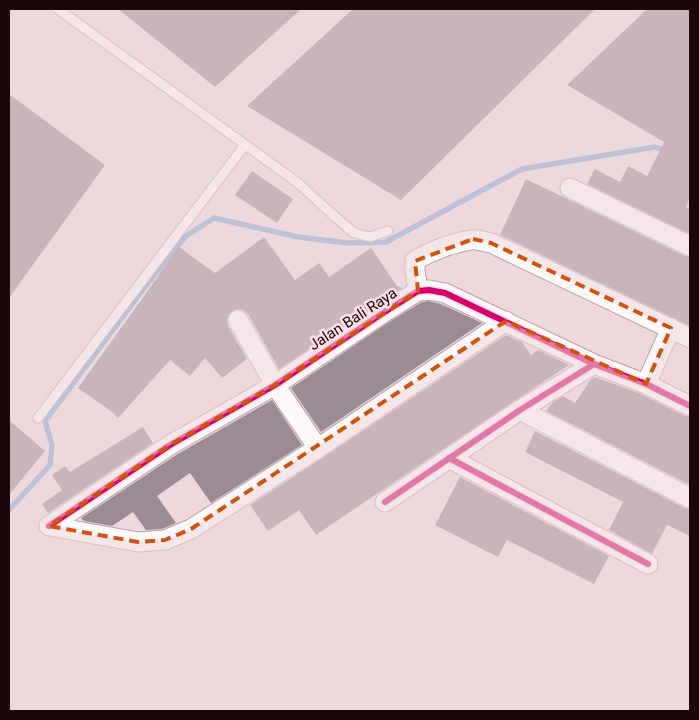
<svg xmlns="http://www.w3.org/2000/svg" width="699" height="720" font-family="Roboto,sans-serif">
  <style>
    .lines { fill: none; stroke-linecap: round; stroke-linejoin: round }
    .stream { stroke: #7fa4d5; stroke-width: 5.5 }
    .building { fill: #9a8b95 }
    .service-casing { stroke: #b9a3a6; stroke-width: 11 }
    .minor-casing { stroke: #b9a3a6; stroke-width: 21 }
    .service { stroke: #fdf9fa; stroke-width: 9 }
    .minor { stroke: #fdf9fa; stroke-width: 19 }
    .cycleway-casing { stroke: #fce0e3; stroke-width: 9 }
    .cycleway { stroke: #d6006c; stroke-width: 6 }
    .marked { fill: none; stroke: #d4510c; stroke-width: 4; stroke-dasharray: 10 6; stroke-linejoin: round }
    .labels { text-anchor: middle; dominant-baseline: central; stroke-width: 5; stroke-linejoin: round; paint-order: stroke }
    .street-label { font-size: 15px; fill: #1b0609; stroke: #fce0e3 }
  </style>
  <rect width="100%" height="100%" fill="#efd8db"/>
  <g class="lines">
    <path class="stream" d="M9,510L50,465L52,445L45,421L144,288L186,236L214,218L298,237L348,243L386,242L522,169L655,147L667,151"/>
  </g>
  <path class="building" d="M118,9H301L215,87Z
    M353,9H595L401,200L247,106Z
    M647,9H690V197L686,208L690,209V234L587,184L595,169L620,182L628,166L647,176L664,142L567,85Z
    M9,94L105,165L9,298Z
    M252,171L293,199L277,223L235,195Z
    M526,179L685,256L690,257V326L500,235Z
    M264,237L295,280L319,263L329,277L371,248L397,286L402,288L279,369L248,314L243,310L238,309L232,311L229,314L227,320L228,326L247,359L222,378L205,358L190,376L170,360L118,418L111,411L78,388L179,247L215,273Z
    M428,301L441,304L482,323L321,432L291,388L389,322L422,302Z
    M506,335L522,342L531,355L538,350L569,365L514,401L316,535L299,510L268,531L250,505L324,457Z
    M595,377L641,394L685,416L690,417V485L546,411L551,404L563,396L575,403L591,379Z
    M272,400L302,445L211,503L190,473L157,496L176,523L162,529L146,530L133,512L112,526L84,521L81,518L176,455Z
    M9,420L45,451L9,495Z
    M143,427L153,443L48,513L42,504L62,490L52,475L65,466L70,472Z
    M535,431L685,508L690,509V536L667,525L652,554L609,530L623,502L525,452Z
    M460,477L609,556L594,584L507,540L498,557L435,525Z"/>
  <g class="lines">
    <g class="service-casing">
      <path id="service" d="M58,9L298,183L332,214L354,233L370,237L388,231
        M38,418L245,145"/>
    </g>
    <g class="minor-casing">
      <path id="minor" d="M570,188L690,246
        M418,291L415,270V261C428,252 455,242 471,240C477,239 485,242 491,243L690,338
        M238,320L275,385L318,448
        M646,384L671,328
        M520,410L690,498
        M449,458L648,564
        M385,502L520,410L594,364
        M49,526L170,445L275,385L383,313L418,291L429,290L445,293L594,364L646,384L690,406
        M49,526L138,542L165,540L191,529L318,448L506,321"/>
    </g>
    <use href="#service" class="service"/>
    <use href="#minor" class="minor"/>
    <g class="cycleway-casing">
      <path id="cycleway" d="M449,458L648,564
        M385,502L520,410L594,364
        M49,526L170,445L275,385L383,313L418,291L429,290L445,293L594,364L646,384L690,406"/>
    </g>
    <use href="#cycleway" class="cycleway"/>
  </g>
  <path d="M0 0H699V720H0ZM473,239L491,243L671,328L646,384L506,321L191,529L165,540L138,542L49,526L170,445L275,385L418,291L415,261Z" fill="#efd8db" fill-opacity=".55" fill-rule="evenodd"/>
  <path class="marked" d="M473,239L491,243L671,328L646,384L506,321L191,529L165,540L138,542L49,526L170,445L275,385L418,291L415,261Z"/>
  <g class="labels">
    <g class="street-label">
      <text transform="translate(353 319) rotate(-33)">Jalan Bali Raya</text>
    </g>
  </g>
  <rect width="699" height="720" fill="none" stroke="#1b0609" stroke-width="20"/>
</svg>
